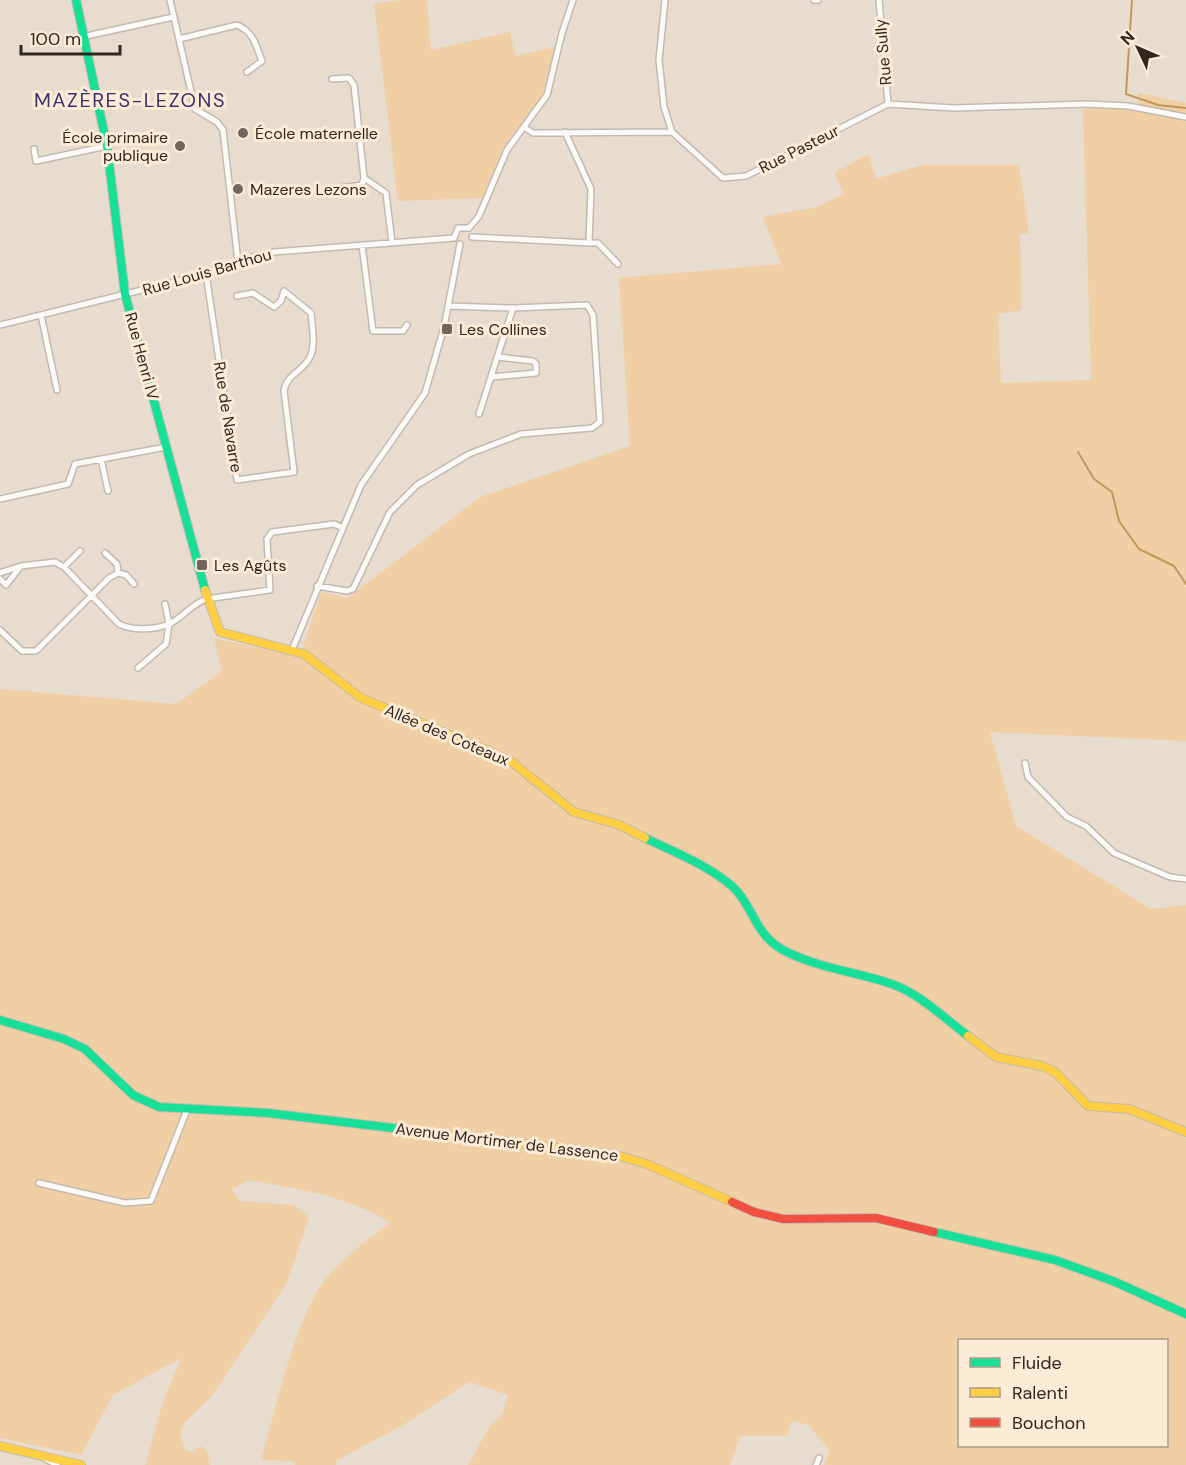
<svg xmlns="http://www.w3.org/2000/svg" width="1186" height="1465" font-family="'DM Sans',sans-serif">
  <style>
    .green { fill: #f0cfa4; fill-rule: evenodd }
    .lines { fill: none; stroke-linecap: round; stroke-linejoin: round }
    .stream { stroke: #c2985a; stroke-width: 2 }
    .street-casing { stroke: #c3baaf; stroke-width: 8 }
    .fast-casing { stroke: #c3baaf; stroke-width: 10 }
    .slow-casing { stroke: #c3baaf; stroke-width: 10 }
    .jam-casing { stroke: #c3baaf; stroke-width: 10 }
    .street { stroke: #fcfaf8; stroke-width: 5 }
    .fast { stroke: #16e098; stroke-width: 8 }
    .slow { stroke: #ffcf43; stroke-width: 8 }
    .jam { stroke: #f24e42; stroke-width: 8 }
    .poi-dot { fill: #70665c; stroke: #fdebd6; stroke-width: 2 }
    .labels { text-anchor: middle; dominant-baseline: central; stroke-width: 6; stroke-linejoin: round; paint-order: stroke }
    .street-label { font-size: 16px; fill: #30271e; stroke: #fdebd6 }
    .poi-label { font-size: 16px; fill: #30271e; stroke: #fdebd6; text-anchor: start }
    .quarter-label { font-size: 20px; letter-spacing: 1.5px; fill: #36336f; stroke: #fdebd6 }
  </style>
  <rect width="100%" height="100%" fill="#e8dcce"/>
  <path class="green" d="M401,0H427L431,50L510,32L515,56L556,47L546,94L509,139L483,198L398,201L374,4Z
    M1138,93L1186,103V741L990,732L1016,826L1151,909L1186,905V1465H824L830,1450L808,1425L792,1421L787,1436H740L730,1465H468L490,1426L503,1413L508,1395L469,1382L403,1425L337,1460L336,1465H295L292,1461L261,1460C277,1408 295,1313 330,1274C348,1254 368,1239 390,1223C347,1195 297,1189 248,1180L232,1189L240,1201L294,1205L309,1217L287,1283L212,1396L184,1423L180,1435L186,1450L193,1452L201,1446L207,1451L210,1465H145L163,1402L181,1358L113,1395L81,1455L0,1438V689L176,704L222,671L214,638L300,657L321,592L348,598L480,497L630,446L619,278L781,264L763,217L817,207L844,194L834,173L868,154L876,179L922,165H1019L1029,233L1020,234L1022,310L998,314L1001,383L1091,380L1083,109L1138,107ZM960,1340H1166V1446H960Z"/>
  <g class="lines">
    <path class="stream" d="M1132,0L1126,94L1158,105L1186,108
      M1078,452L1094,479L1112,492L1119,521L1139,549L1174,566L1186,584"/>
    <g class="street-casing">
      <path id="street" d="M170,0L195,109L217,122L223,130L238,262
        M665,0L659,60L664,107L672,132
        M814,0H818
        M879,0L888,104
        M82,37L173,17
        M179,39L237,25C254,32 256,46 262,61L247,72
        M332,79L349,78L354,85L364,178L386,193L392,243
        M524,127L533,133L672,132L723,178L746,176L888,104L954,108L1087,104L1128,106L1186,117
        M34,149L36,161L107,146
        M340,188L362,185L364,178
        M469,228L479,216L507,150L547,95L562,33L573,0
        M472,237L589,243L591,189L565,132
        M454,238L458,228H469
        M589,243H598L618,264
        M362,245L373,331H403L407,325
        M206,274L237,480L294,472L284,391C287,373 303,372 310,357C316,345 312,326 311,313L284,291L281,301L274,307L253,293L237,296
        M41,315L57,390
        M0,325L194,277L252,257L274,252L454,238
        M492,377L536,373V364L533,361L498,357
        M479,414L513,308
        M101,459L108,491
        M0,499L68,484L75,464L166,447
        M105,553L117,564L118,573
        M64,567L80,551
        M0,573L21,566L55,562L64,567L119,624C133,631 157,630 171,623C184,616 192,604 206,599L270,590L267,539L272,532L334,524L341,527
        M0,579L6,585L21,566
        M317,586L347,591L353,589L390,512L417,485L469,454L521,434L592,428L600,422L593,315L587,305L513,308L448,306
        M0,630L22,651H36L109,578L118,573L126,575L134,584
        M292,650L361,485L425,393L444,327L460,244
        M138,668L166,644L169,624L165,604
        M1025,763L1028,777L1067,817L1086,826L1114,853L1170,877L1186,879
        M39,1183L125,1203L151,1201L187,1110
        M44,1458L57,1465
        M816,1465L819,1458"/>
    </g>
    <g class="fast-casing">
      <path id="fast" d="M76,0L107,146L125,294L205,590
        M645,838C674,852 708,865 733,887C753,905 754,934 783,950C817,968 857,972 892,984C920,994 944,1018 968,1036
        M0,1020L64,1039L85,1049L133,1095L159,1107L268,1113L443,1134
        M934,1232L1055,1260L1113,1281L1186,1314"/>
    </g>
    <g class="slow-casing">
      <path id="slow" d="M205,590L220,632L304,654L361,698L489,751L513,763L574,812L620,825L645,838
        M968,1036L996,1057L1042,1066L1055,1072L1088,1106L1129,1109L1186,1132
        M443,1134L616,1155L647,1164L732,1202
        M0,1446L81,1465"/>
    </g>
    <g class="jam-casing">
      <path id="jam" d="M732,1202L754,1212L783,1219L876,1218L934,1232"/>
    </g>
    <use href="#street" class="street"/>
    <use href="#fast" class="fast"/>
    <use href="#slow" class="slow"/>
    <use href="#jam" class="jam"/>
  </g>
  <g class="poi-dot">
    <circle cx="243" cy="133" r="6"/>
    <circle cx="180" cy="146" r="6"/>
    <circle cx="238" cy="189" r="6"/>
    <rect x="441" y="323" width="12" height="12" rx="3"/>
    <rect x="196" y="559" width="12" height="12" rx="3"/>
  </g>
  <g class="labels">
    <g class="street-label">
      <text transform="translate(883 52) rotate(-95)">Rue Sully</text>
      <text transform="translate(799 149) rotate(-27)">Rue Pasteur</text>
      <text transform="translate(207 272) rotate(-16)">Rue Louis Barthou</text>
      <text transform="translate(142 356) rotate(75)">Rue Henri IV</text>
      <text transform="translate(228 417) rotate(81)">Rue de Navarre</text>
      <text transform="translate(447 735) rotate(23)">Allée des Coteaux</text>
      <text transform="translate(507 1142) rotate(7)">Avenue Mortimer de Lassence</text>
    </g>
    <g class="poi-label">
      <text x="255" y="133">École maternelle</text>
      <text x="168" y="137" text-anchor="end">École primaire<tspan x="168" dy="18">publique</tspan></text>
      <text x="250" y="189">Mazeres Lezons</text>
      <text x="459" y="329">Les Collines</text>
      <text x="214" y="565">Les Agûts</text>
    </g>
    <g class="quarter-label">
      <text x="130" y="100">MAZÈRES-LEZONS</text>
    </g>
  </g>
  <rect x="958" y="1339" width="210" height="108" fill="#fdebd6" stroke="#ab9d8c" stroke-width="1.5"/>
  <rect x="970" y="1358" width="30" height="9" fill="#16e098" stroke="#ab9d8c" stroke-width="1.5"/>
  <text x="1012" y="1369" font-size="18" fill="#30271e">Fluide</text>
  <rect x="970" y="1388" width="30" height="9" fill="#ffcf43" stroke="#ab9d8c" stroke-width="1.5"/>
  <text x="1012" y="1399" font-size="18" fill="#30271e">Ralenti</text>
  <rect x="970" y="1418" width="30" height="9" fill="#f24e42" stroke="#ab9d8c" stroke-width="1.5"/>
  <text x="1012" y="1429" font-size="18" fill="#30271e">Bouchon</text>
  <g transform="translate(1138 48) rotate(314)" stroke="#fdebd6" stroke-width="4.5" paint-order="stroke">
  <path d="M0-4.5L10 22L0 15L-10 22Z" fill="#30271e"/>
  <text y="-9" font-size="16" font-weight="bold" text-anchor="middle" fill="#30271e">N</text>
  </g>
  <path d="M21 45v9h99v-9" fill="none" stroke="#30271e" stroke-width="3"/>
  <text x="30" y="45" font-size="18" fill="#30271e" stroke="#fdebd6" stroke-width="4.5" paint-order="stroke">100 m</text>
</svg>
